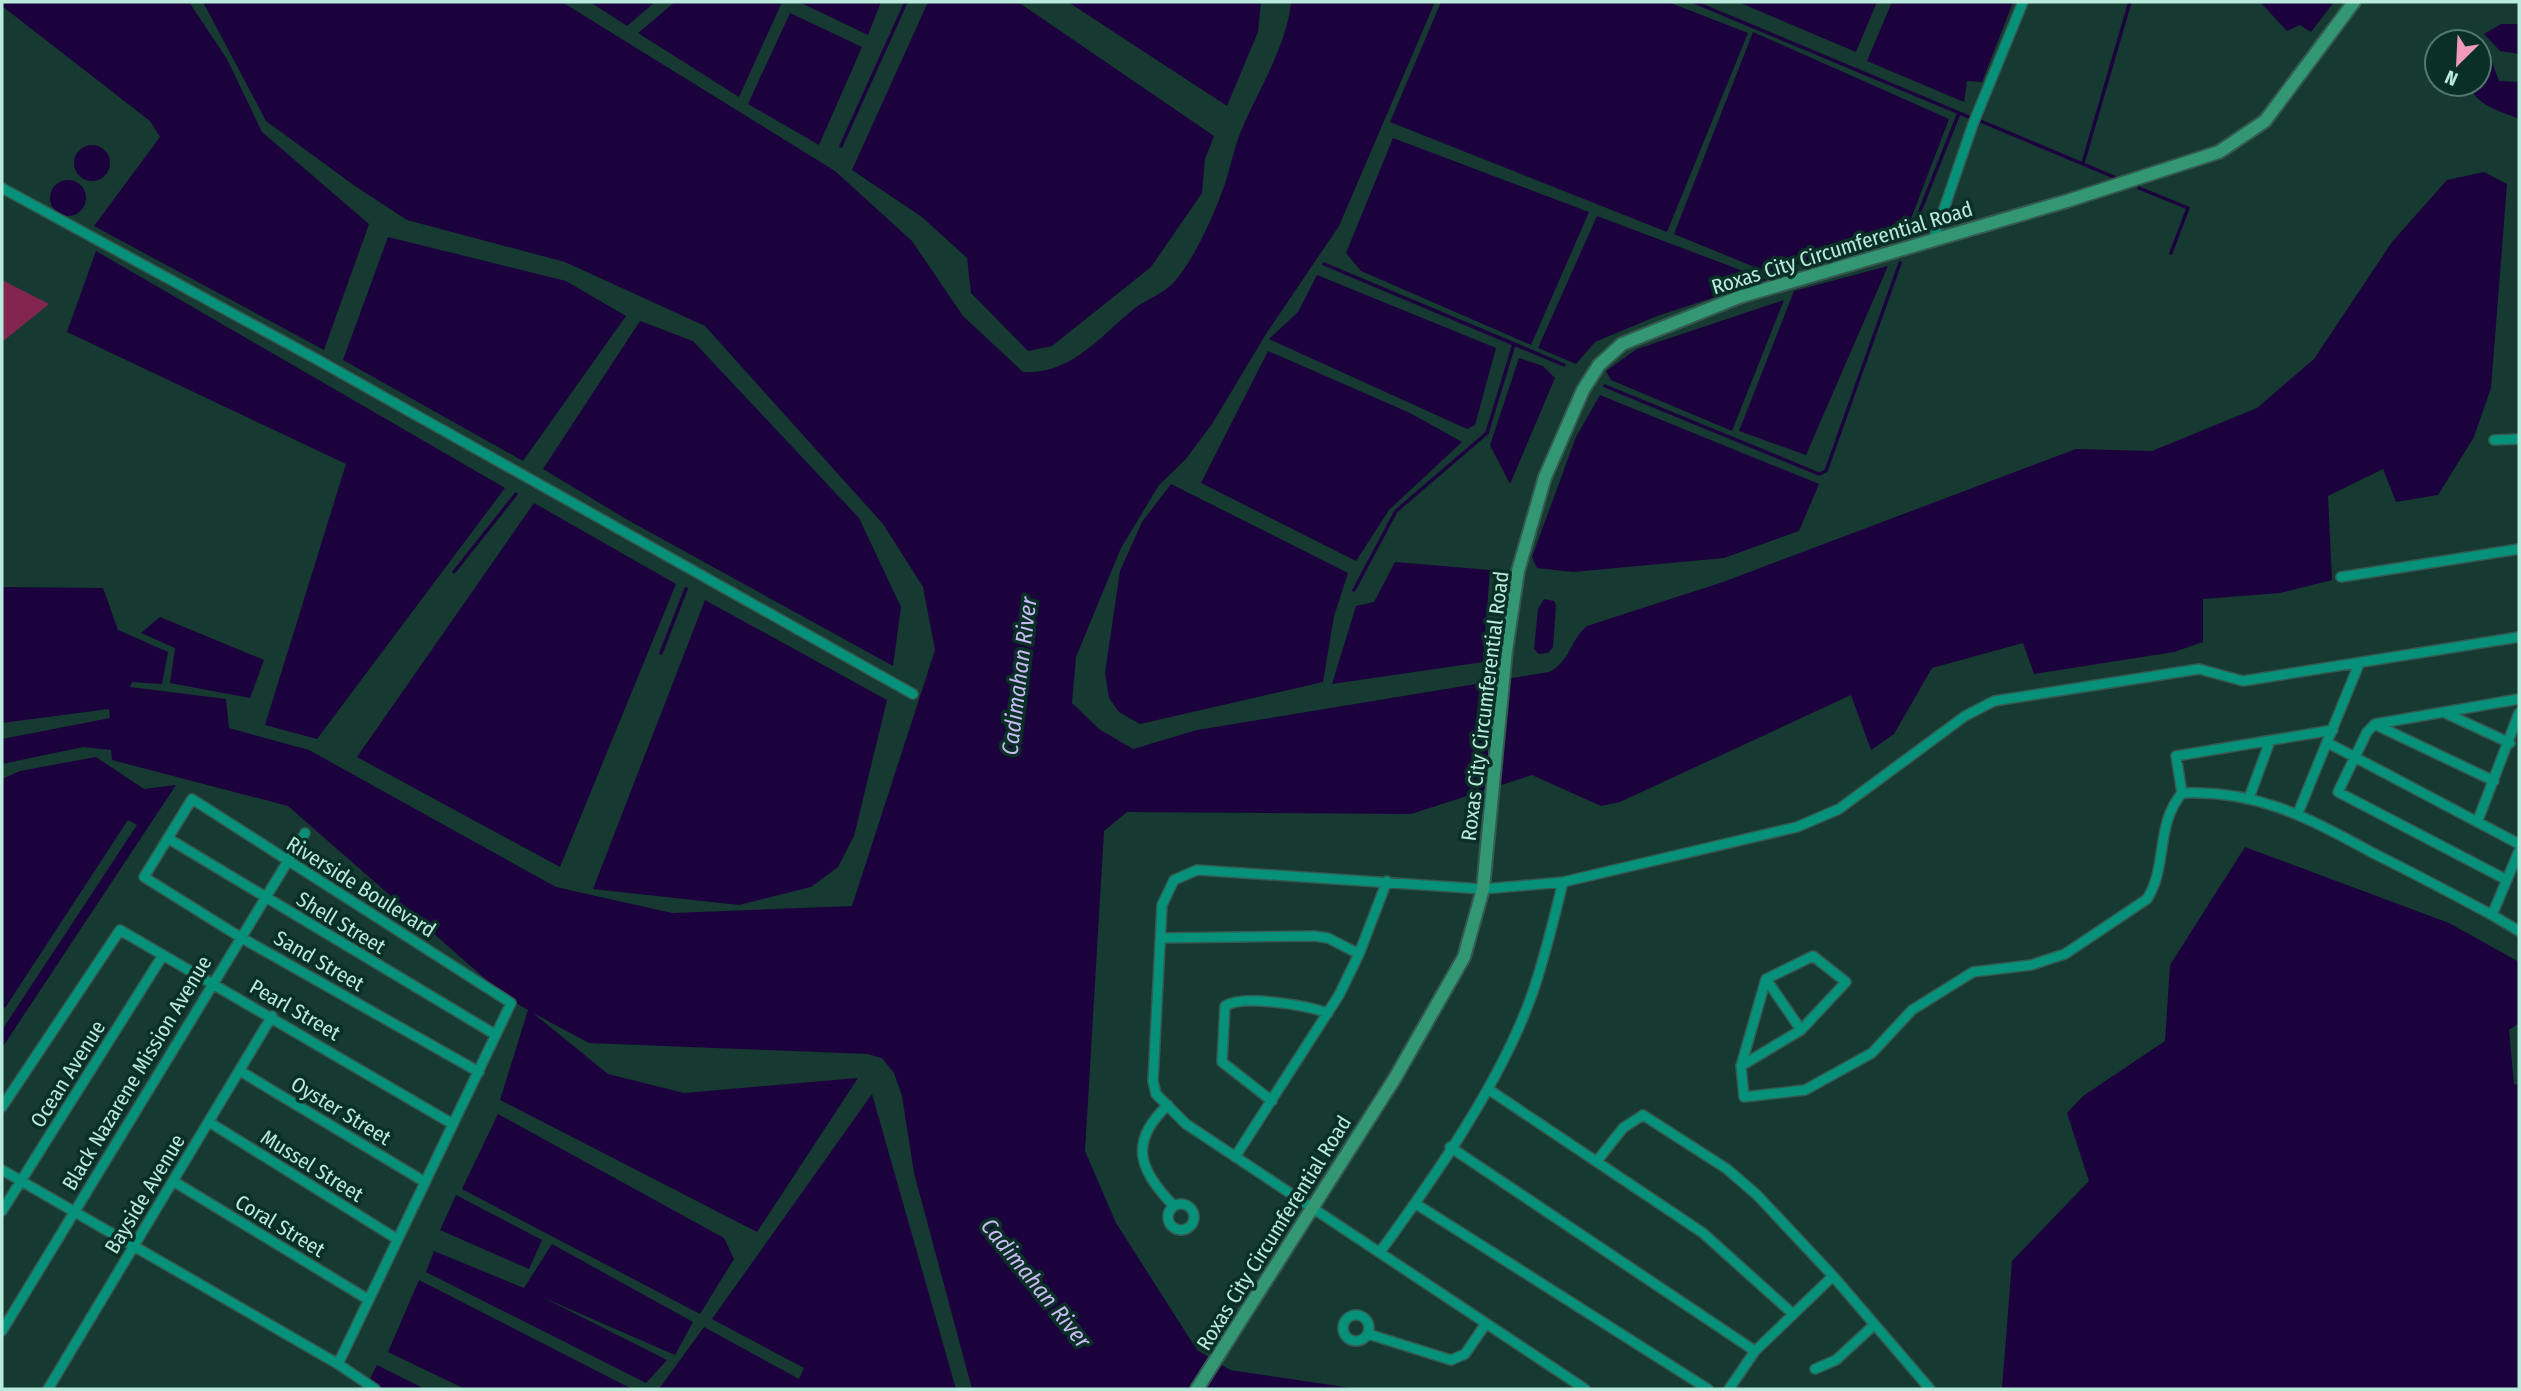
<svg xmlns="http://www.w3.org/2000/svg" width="2521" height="1391" font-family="'Fira Sans Condensed',sans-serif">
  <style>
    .green { fill: #82254f }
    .water { fill: #1c023c }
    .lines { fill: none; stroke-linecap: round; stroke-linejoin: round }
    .stream { stroke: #1c023c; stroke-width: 3.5 }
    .street-casing { stroke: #345950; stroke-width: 12 }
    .secondary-casing { stroke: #345950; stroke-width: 16 }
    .street { stroke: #06917b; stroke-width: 9 }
    .secondary { stroke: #329772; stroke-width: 12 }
    .labels { text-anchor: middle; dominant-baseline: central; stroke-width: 7; stroke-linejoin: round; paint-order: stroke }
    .street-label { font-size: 21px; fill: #b9ebdd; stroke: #0a2f27 }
    .water-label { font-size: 23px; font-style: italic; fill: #c9baf2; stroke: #0a2f27 }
  </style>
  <rect width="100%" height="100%" fill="#163931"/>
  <path class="green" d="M2,280L49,304L2,342Z"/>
  <path class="water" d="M2,2H189L227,59L262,132L369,224L324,350L94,226L160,137L150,121L2,6Z
    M203,2H562L835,171L912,241L963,316L1023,372C1072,375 1101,335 1135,308C1148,298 1164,294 1175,281C1195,257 1211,221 1222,192C1230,172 1233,150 1241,131C1258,90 1287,46 1291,2H1435L1339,226L1266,334L1212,424L1185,460L1159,485L1121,548L1076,657L1072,703L1099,729L1133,749L1197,730L1549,672C1570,662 1570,640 1587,626L1723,582L2076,449L2152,451L2257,408L2314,359L2392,242L2447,180L2484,172L2507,184L2491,388L2474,437L2438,495L2396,502L2383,469L2328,496L2332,580L2280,593L2203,599V642L2174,652L2034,674L2023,643L1932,668L1894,734L1871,750L1851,695L1620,802L1601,806L1532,775L1411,814L1127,812L1104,831L1085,1151L1116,1223L1197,1350L1230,1370L1358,1389H972L914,1173L902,1096L894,1073L882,1058L867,1054L589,1043L533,1013L608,1074L684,1093L858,1078L757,1232L500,1100L528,1010L506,997L288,806L112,760L111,750L83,747L2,764V739L110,718L109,709L2,723V587L103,588L118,630L168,652L162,684L132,682L130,687L226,699L229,728L309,750L556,887L672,913L852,906L935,650L923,587L883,524L705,326L565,262L407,220L355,186L266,121Z
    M590,2H655L627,26Z
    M675,2H782L739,97L638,33Z
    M799,2H881L868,35Z
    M928,2H1018L1214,136L1205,159L1202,193L1151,267L1052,346L1028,351L971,293L967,258L922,217L852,170Z
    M1068,2H1261L1258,32L1227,106Z
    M1441,2H1668L1748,33L1667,232L1390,122Z
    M1738,2H1877L1856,52Z
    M1892,2H2013L1982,82L1967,81L1964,102L1867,61Z
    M2260,2H2334L2311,32L2300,25L2287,31Z
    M790,13L862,47L819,145L748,104Z
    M2501,24H2519V54L2500,51L2484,34Z
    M1753,32L1949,119L1906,232L1769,273L1674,234Z
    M2479,48L2492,62L2499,81L2519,82V119C2499,110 2477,107 2469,84H2479Z
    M1393,138L1589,212L1531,345L1361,271L1346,253Z
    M74 163a18 18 0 1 1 36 0a18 18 0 1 1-36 0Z
    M50 198a18 18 0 1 1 36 0a18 18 0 1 1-36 0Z
    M1597,216L1767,280L1657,316L1595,342L1576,364L1538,348Z
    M388,237L566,281L626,316L523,461L343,360Z
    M96,251L505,488L317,739L265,725L346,464L67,332Z
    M1888,266L1806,455L1739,431L1794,291Z
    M1317,275L1496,348L1475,425L1467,429L1269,339L1298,312Z
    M1784,300L1732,431L1611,380L1606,371L1637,349Z
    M640,321L693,341L859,518L901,607L893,666L626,519L543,469Z
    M1268,351L1410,413L1462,442L1389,510L1356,561L1201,483Z
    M1519,358L1543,366L1555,378L1510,484L1490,445Z
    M1600,395L1819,484L1799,531L1724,558L1573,572L1537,568L1532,557L1576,437Z
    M1171,484L1348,573L1334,616L1323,682L1140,724L1119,712L1109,698L1105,673L1120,571L1142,522Z
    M534,503L676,584L560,867L357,757Z
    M1395,562L1490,570L1483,662L1332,684L1356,606L1374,602Z
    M1544,599L1554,601L1556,605L1553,647L1548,653L1539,654L1534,649L1538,609Z
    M705,600L887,700L854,836L838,867L811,887L739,905L593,889Z
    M160,617L264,660L250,698L170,683L175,648L141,633Z
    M96,757L144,789L176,785L2,1048V1030L137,825L128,820L5,1008L2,1006V779L20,771Z
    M2245,847L2449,923L2519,962V1023L2509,1030L2514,1084L2519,1085V1389H2002L2012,1261L2089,1181L2067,1113L2083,1096L2165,1041L2170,965Z
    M872,1094L956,1389H659L704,1327L799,1379L804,1368L712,1319Z
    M498,1114L724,1238L734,1259L700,1314L462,1189Z
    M456,1195L542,1240L529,1269L440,1230Z
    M552,1244L693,1322L675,1355L542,1297L667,1360L646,1383L426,1272L434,1251L524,1288Z
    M419,1280L632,1389H465L388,1352Z
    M377,1365L425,1389H365Z"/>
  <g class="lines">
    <path class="stream" d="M1694,2L1969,117
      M1978,120L2114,177
      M841,146L906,2
      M2083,163L2130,2
      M2139,188L2188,208L2171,253
      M1912,231L1959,113
      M1324,264L1564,365
      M1605,386L1819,474L1826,471L1900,263
      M454,572L516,494
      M1354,590L1396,511L1487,433L1514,344
      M661,653L686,589"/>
    <g class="street-casing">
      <path id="street" d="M2,188L318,360L913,694
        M1934,238L1973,124L2023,2
        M2494,440L2519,439
        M2341,577L2519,549
        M2445,713L2510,743
        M2376,725L2494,781
        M2328,743L2519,844
        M2182,793L2176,756L2333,730
        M2249,798L2270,741
        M2298,813L2359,664
        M2478,820L2519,713
        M169,839L496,1035
        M2507,880L2338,792L2367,732L2375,724L2519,699
        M2492,915L2519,931
        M1161,938L1314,936L1328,938L1359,954
        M1766,979L1801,1030L1846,982L1813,956L1766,979L1741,1066L1744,1097L1805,1090L1872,1053L1912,1010L1973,972L2031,965L2065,954L2147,899C2168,866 2155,825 2182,793C2257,789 2310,819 2373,853C2413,873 2453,894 2492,915L2519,851
        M1741,1066L1801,1030
        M240,1071L425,1182
        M1488,1089L1703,1233L1793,1314
        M1272,1101L1222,1062L1225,1006C1244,994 1308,1006 1328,1013
        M1168,1105C1128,1142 1139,1170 1173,1205
        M2,1107L120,930L451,1123
        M209,1122L397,1239
        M1450,1147L1755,1351
        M1235,1157L1339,995L1359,954L1387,881
        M1597,1161L1623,1128L1643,1115L1727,1169L1757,1195L1833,1276L1930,1389
        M2,1170L338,1364L375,1389
        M173,1181L369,1300
        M1168 1217a13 13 0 1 1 26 0a13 13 0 1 1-26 0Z
        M1416,1204L1708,1389
        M2,1211L163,955
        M1380,1252C1434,1178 1498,1086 1530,1000C1544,962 1553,922 1563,882
        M1343 1328a13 13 0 1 1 26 0a13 13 0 1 1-26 0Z
        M2,1331L305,833
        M1368,1334L1451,1360L1465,1354L1485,1325
        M338,1364L511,1003L192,799L144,877L240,937L479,1072
        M1815,1369L1836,1360L1874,1325
        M48,1389L272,1016
        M1585,1389L1186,1124L1156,1094L1153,1081L1162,905L1174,880L1197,870L1483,889L1563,882L1797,827L1839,809L1965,716L1994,701L2199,669L2243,681L2519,637
        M1729,1389L1755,1351L1833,1276"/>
    </g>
    <g class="secondary-casing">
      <path id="secondary" d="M1197,1389L1395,1078L1464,957L1483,889L1506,650L1518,571L1545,477L1583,390L1599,365L1622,344L1739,297L2067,201L2219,152L2265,121L2354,2"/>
    </g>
    <use href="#street" class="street"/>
    <use href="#secondary" class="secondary"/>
  </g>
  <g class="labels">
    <g class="street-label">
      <text transform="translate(1842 248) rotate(-17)">Roxas City Circumferential Road</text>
      <text transform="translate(1485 706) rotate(-83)">Roxas City Circumferential Road</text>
      <text transform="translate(361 887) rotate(32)">Riverside Boulevard</text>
      <text transform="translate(341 923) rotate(31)">Shell Street</text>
      <text transform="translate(319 961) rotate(30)">Sand Street</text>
      <text transform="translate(295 1010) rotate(30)">Pearl Street</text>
      <text transform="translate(137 1073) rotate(-59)">Black Nazarene Mission Avenue</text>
      <text transform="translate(68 1074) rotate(-58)">Ocean Avenue</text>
      <text transform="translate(341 1111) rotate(31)">Oyster Street</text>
      <text transform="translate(312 1166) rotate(32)">Mussel Street</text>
      <text transform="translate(145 1194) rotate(-59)">Bayside Avenue</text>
      <text transform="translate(280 1226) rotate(31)">Coral Street</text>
      <text transform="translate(1274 1233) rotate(-58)">Roxas City Circumferential Road</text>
    </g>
    <g class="water-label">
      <text transform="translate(1019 676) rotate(-83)">Cadimahan River</text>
      <text transform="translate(1036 1283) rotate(51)">Cadimahan River</text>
    </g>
  </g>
  <rect width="2521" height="1391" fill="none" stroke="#b9ebdd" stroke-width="7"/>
  <g transform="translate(2458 63) rotate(204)"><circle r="33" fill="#0a2f27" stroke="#507a70" stroke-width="2"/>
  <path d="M0-5L12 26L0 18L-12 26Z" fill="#ef9ab8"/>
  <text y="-10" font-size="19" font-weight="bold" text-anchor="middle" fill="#b9ebdd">N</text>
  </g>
</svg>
